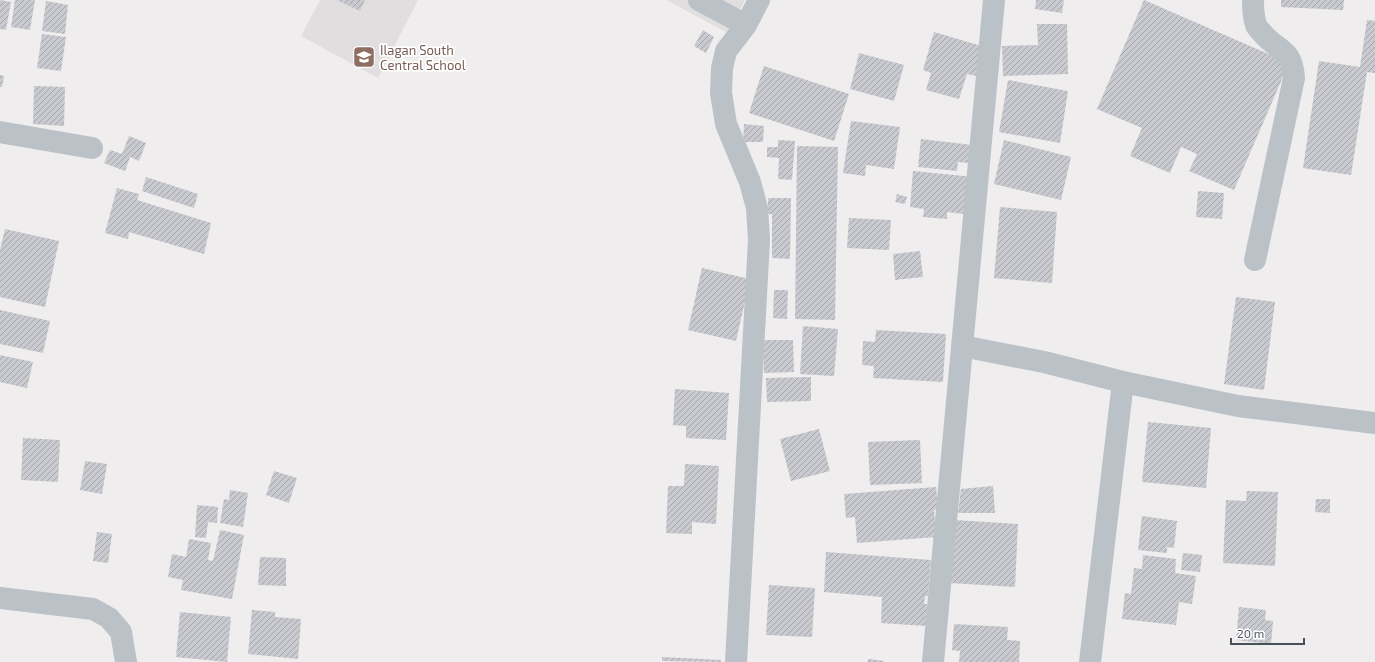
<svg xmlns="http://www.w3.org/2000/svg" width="1375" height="662" font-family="'Exo 2',sans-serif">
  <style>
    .education { fill: #e0dede }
    .building { fill: url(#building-hatch) }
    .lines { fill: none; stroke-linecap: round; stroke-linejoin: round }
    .minor { stroke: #bac2c8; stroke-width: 22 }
    .labels { text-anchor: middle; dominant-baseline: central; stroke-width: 3.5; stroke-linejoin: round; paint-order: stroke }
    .education-label { font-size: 13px; fill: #785e54; stroke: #fff; text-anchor: start }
  </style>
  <defs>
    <pattern id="building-hatch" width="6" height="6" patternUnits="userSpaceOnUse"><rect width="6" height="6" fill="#c8cacf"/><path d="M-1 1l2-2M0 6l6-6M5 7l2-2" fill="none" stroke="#a4a6ab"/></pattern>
  </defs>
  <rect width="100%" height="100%" fill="#efeded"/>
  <path class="education" d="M320,0H418L378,78L301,36Z
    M666,0H745L728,33Z"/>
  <path class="building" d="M0,0L11,2L6,30L0,29Z
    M15,0H35L30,30L11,27Z
    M337,0H365L360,11Z
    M1036,0H1064L1062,13L1035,9Z
    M1144,0L1289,63L1234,190L1189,171L1197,154L1181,147L1170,173L1130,156L1142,128L1097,109Z
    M1281,0H1344L1343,10L1281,7Z
    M46,1L68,5L65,34L42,31Z
    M1367,20L1375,21V73L1367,72L1351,175L1303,168L1319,61L1360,67Z
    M1037,24H1067L1068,74L1003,76L1002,46L1038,45Z
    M703,30L714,37L706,53L694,46Z
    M934,32L985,47L977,76L967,74L959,99L926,90L931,73L923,70Z
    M42,34L66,37L61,71L37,68Z
    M859,53L904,65L894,101L850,89Z
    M764,66L849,94L834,141L749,113Z
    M0,75L4,76L2,87H0Z
    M1008,80L1068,91L1060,143L999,132Z
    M34,86L65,87L64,126L33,124Z
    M851,121L900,127L894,169L866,165L865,176L843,173Z
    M744,124L764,126L763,142H743Z
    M129,136L146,143L139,161L130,157L125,171L104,163L110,150L122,154Z
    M921,139L972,145L970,163L958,162L957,171L918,167Z
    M778,140L795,141L792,180L778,179L779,158L767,157V147H778Z
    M1004,140L1071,157L1061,200L994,184Z
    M797,146L838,147L835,320L795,319Z
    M913,171L974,177L964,214L947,212V219L923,217L924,209L910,207Z
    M146,177L198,194L194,208L142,191Z
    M117,188L139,194L137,200L211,223L204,254L129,232L128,239L105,233Z
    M1198,191L1224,193L1222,219L1196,217Z
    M897,194L907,197L905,204L895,202Z
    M768,198H791L790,259L772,258V214H768Z
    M1000,207L1057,212L1052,283L994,278Z
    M849,218L891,220L889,250L847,248Z
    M5,229L59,241L45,307L0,297V250Z
    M920,251L923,277L895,280L893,254Z
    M702,268L750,279L736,341L688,330Z
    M774,290H788L787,319L773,318Z
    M1236,297L1275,302L1264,390L1224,384Z
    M0,310L50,321L43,353L0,344Z
    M803,326L838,329L834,376L800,374Z
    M876,330L946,334L943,382L873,378L874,366L862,365L863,341L875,342Z
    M763,340H793L794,372L764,373Z
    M0,355L33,362L27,388L0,382Z
    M811,377V401L767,402L766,378Z
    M675,389L729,393L726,440L686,438V426L673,425Z
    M1148,422L1211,428L1206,488L1142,482Z
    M819,429L830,471L791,481L780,439Z
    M23,438L60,440L58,482L21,480Z
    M920,440L922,483L870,485L868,442Z
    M85,461L107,464L102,494L80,490Z
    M685,464L719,466L716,524L692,522V534L666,533L668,486H684Z
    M274,471L297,478L289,503L266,495Z
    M993,486L995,513H958L961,489Z
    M936,487L938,509L934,510L936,537L857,543L855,517L846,518L844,494Z
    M230,490L248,493L243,527L220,523L224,499L229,500Z
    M1247,491L1278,492L1275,566L1223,563L1226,500L1246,501Z
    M1316,499H1330V513L1315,512Z
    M197,505L218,507L217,523L208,522L206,538L195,537Z
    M1142,516L1177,521L1174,548L1167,547V553L1138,550Z
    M954,520L1018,524L1015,587L950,583Z
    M220,530L244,535L232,599L181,590L183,580L168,577L172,554L186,557L189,539L211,543L208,560L213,561Z
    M97,532L112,534L108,563L93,561Z
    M826,552L931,560L928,596H925L924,604H927L926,626L881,623L882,597L824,592Z
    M1183,553L1202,555L1200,572L1181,570Z
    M1143,555L1176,559L1175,573L1196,576L1192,604L1179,602L1176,625L1122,619L1125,593L1131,594L1134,568L1142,569Z
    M260,557L286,558V586L258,585Z
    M769,585L815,588L812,637L766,635Z
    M1239,607L1266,610L1265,620L1273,621L1271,644L1236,640Z
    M252,610L275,612V617L301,619L298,659L248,654Z
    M180,612L231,617L227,662L176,657Z
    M954,624L1008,627L1007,640L1020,641L1019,662H959L960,651L952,650Z
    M662,657L721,660V662L662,661Z
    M868,659L884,661V662H868Z"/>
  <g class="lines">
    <path class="minor" d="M699,0L746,25
      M1253,0C1253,9 1253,16 1256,25C1257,28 1261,31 1263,34C1279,52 1292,48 1294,78L1255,260
      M0,132L92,148
      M962,346L1044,362L1123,382L1238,406L1375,423
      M0,598L93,609L109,618L121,632L126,662
      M736,662L759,240L757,208L750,182L726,124L721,93L722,68L726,51L746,25L759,0
      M933,662L994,0
      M1090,662L1123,382"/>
  </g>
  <defs>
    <g id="school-square" transform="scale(1.15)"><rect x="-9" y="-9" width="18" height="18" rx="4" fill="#8d6e63" stroke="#fff"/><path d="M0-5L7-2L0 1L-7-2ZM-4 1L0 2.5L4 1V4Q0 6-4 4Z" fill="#fff"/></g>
  </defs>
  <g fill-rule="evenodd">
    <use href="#school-square" x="364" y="57"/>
  </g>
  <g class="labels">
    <g class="education-label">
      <text x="380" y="50">Ilagan South<tspan x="380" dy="15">Central School</tspan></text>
    </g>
  </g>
  <path d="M1231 638v6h73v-6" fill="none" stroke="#485158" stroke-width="2"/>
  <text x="1237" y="638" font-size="12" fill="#485158" stroke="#ffffff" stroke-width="3" paint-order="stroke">20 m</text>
</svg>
